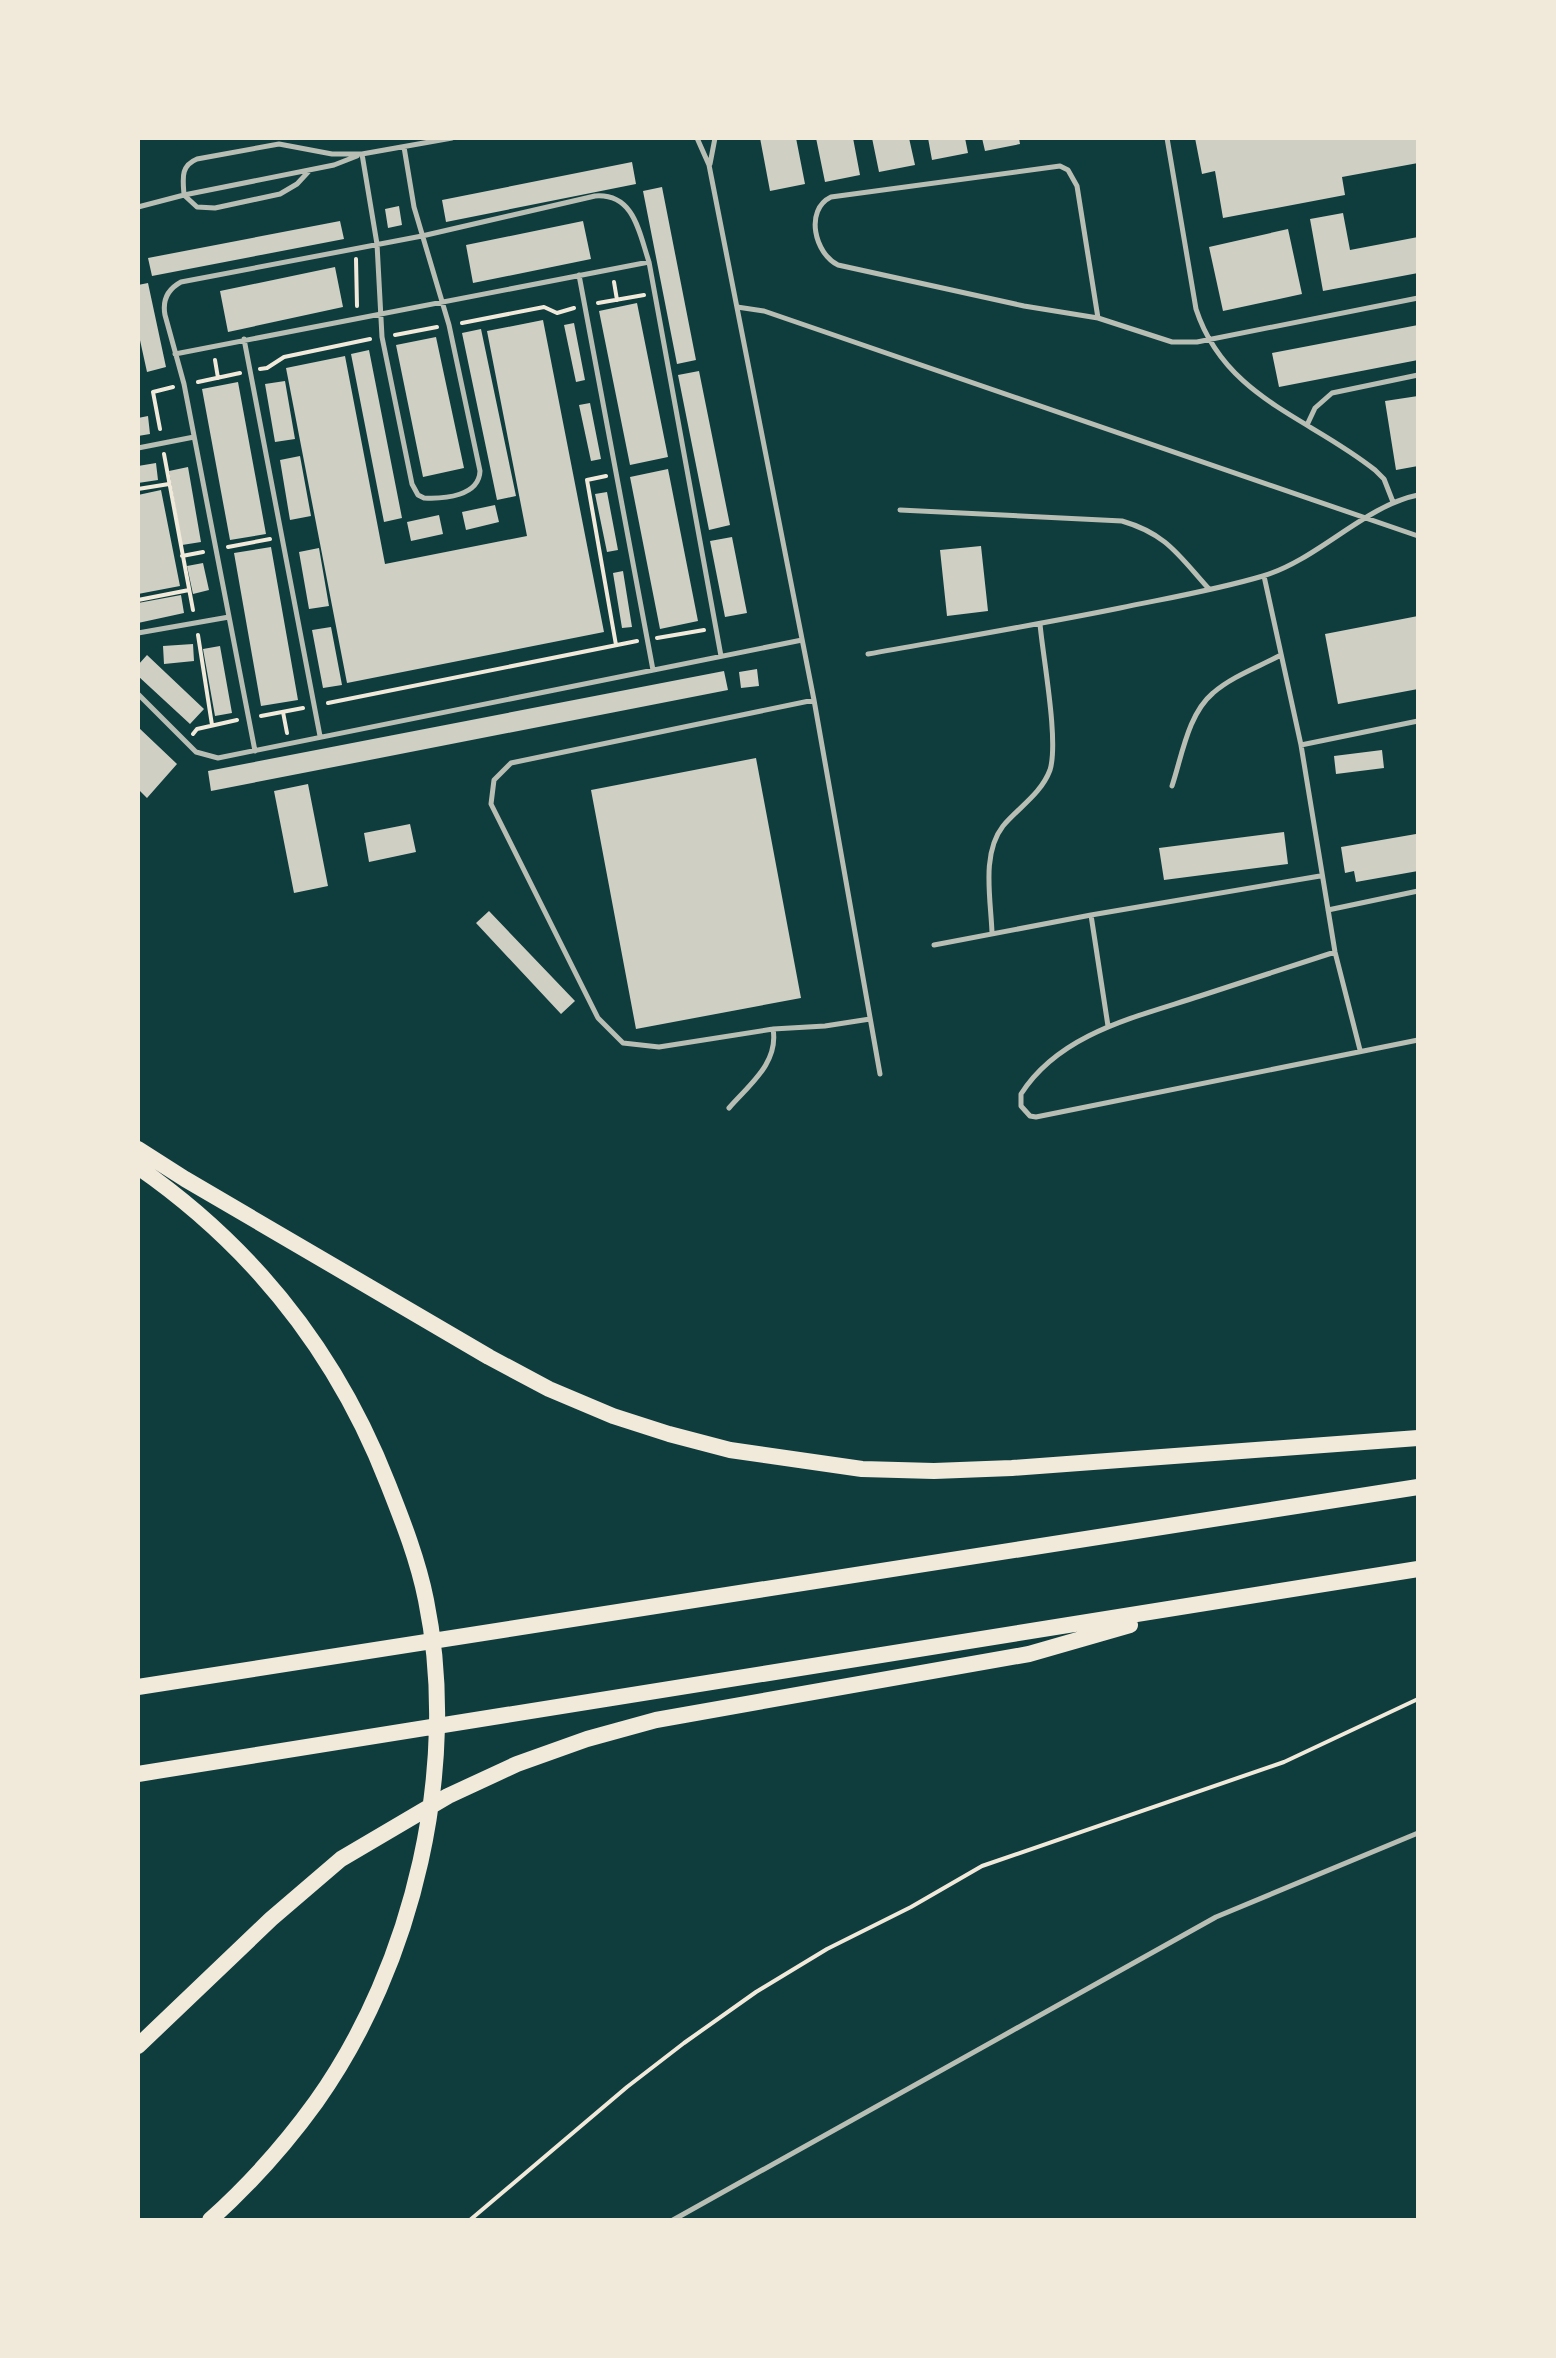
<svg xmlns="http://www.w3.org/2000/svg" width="1556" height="2358" font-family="Arial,sans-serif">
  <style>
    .building { fill: #cfcfc3 }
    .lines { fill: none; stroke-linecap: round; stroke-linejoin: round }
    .path { stroke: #f1e9da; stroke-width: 4 }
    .service { stroke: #b8beb3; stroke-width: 5 }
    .motorway { stroke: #f1e9da; stroke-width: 16 }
  </style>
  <rect width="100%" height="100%" fill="#0f3d3e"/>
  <path class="building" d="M760,138H796L805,184L770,191Z
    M816,138H853L860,175L825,182Z
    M872,138H909L915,165L879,172Z
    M928,138H965L968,153L932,160Z
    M982,138H1019L1020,144L985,151Z
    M1195,138H1418V163L1342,177L1345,195L1223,218L1215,171L1202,174Z
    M632,162L636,184L446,222L442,200Z
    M662,187L696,360L677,364L643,191Z
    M399,206L402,225L388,228L385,209Z
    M1343,213L1350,250L1418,237V273L1323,291L1310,219Z
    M340,221L344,239L152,276L148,258Z
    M583,221L591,259L473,283L466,245Z
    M1288,229L1302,294L1223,311L1209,247Z
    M335,267L343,307L228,332L220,291Z
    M148,283L166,367L147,372L138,331V285Z
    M637,303L668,457L630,465L599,311Z
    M543,320L604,632L347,683L286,368L345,356L385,564L527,536L487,331Z
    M574,323L585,380L576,382L564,325Z
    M1418,325V360L1279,387L1272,353Z
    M481,329L516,496L497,500L462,333Z
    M436,337L464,468L423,477L396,345Z
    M369,350L402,518L384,522L351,354Z
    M699,371L730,525L709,530L678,375Z
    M285,381L295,439L275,442L265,384Z
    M238,382L266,534L230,540L202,389Z
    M1418,396V466L1396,470L1385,401Z
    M590,403L601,459L591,461L579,405Z
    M148,416L150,434L138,436V418Z
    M300,456L311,516L290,520L280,460Z
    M156,463L158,480L138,483V466Z
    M188,467L201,542L182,545L169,471Z
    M668,469L698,621L660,629L630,477Z
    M161,490L180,586L138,594V495Z
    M607,492L618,550L607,552L595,494Z
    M495,505L499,522L466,530L462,512Z
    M439,515L443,534L411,541L407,522Z
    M732,537L747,613L725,617L710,541Z
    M981,546L988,611L947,616L940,550Z
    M271,547L298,700L261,706L234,553Z
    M319,548L329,606L309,609L299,552Z
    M203,563L209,590L193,594L187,566Z
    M623,571L632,627L622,628L613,573Z
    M181,595L184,613L138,623V603Z
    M1418,616V689L1338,704L1325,634Z
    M331,627L342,685L323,688L312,630Z
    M193,644L194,661L164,664L163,646Z
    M220,646L232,713L215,716L203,649Z
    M147,655L204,709L190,724L138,676V665Z
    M757,669L759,686L741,688L739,672Z
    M724,671L728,690L211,791L208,771Z
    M138,727L177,764L147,798L138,789Z
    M1382,750L1384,768L1336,774L1334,756Z
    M756,758L801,998L636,1029L591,790Z
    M308,784L328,886L294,893L274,791Z
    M410,824L416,852L369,862L364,833Z
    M1284,832L1288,864L1164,880L1159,848Z
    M1416,834L1418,871L1356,882L1354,871L1345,873L1341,847Z
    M489,911L575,1001L561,1014L476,923Z"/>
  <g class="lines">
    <path class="path" d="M356,259L357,306
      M614,282L617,300
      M598,303L644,295
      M462,323L544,307L557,313L574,308
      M395,335L437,327
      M215,360L218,378
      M260,369L267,368L284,357L370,339
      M198,382L240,373
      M160,429L153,392L173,387
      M164,454L193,610
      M606,476L587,480L616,645
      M138,489L169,484
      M228,547L270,539
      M182,556L203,552
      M138,600L189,590
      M198,635L212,725
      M657,638L704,630
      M328,703L637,641
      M283,712L287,733
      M261,716L303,708
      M193,734L197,729L237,720
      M470,2220L627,2087L684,2043L756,1992L827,1949L911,1907L982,1866L1284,1762L1418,1699"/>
    <path class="service" d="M697,138L709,165L814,700L880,1074
      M1167,138L1196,309C1225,398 1309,417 1375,470L1384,479L1393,502
      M362,154L377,244L382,337L412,484L418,495L424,498C445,499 479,496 480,471L449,325L414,207L404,147
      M710,164L715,138
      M310,170L297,184L280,194L215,208L197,207L184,195C183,179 180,166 197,159L279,144L332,154H362L452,138
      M138,207L184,195L334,165L357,156
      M579,275L653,670
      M737,307L764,311L1418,536
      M1098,318L1077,186L1068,170L1060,166L831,197C804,210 815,254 838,265L1024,306L1098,318L1172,342H1197L1418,298
      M244,339L320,736
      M175,354L649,262
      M1307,425L1315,408L1332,393L1418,375
      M138,448L194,437
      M900,510L1122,521C1167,534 1179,556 1209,589
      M1264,576L1301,745L1335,952L1360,1050
      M138,633L229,617
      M868,654C952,639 1036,625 1120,608C1168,598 1216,590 1263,576C1319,559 1364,506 1418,495
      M138,694L196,752L218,758L802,640
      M814,700L511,763L494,780L491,804L598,1018L623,1043L659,1047L773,1029L825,1026L870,1019
      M1301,745L1418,721
      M255,751L184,384L165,315C162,299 168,289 181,282L422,236L595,196C634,193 639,232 649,262L721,656
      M1172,786C1182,756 1188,714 1213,693C1231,677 1258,667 1279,656
      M1328,910L1418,891
      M1091,915L1108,1026
      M992,933C991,900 981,854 1003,826C1019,807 1041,794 1050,770C1059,741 1043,658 1040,624
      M934,945L1091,915L1320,876
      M1335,952C1290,967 1245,981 1200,996C1136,1017 1060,1033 1021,1094V1106L1030,1116L1036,1117L1418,1040
      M729,1108C749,1085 779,1063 773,1029
      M673,2220L1216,1917L1418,1833"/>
    <path class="motorway" d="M138,1149L185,1179L489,1357L549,1389L613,1416L669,1434L730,1450L862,1469L934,1471L1012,1468L1418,1438
      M138,1167C253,1247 337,1353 388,1484C403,1522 418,1560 426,1600C460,1766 414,1964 316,2102C285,2145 250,2184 210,2220
      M138,1687L1418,1487
      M138,1774L1418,1569
      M138,2046L271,1919L341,1859L448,1796L517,1764L587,1739L656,1720L1029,1654L1130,1625"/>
  </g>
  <rect width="1556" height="2358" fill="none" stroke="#f1e9da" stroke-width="280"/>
</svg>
